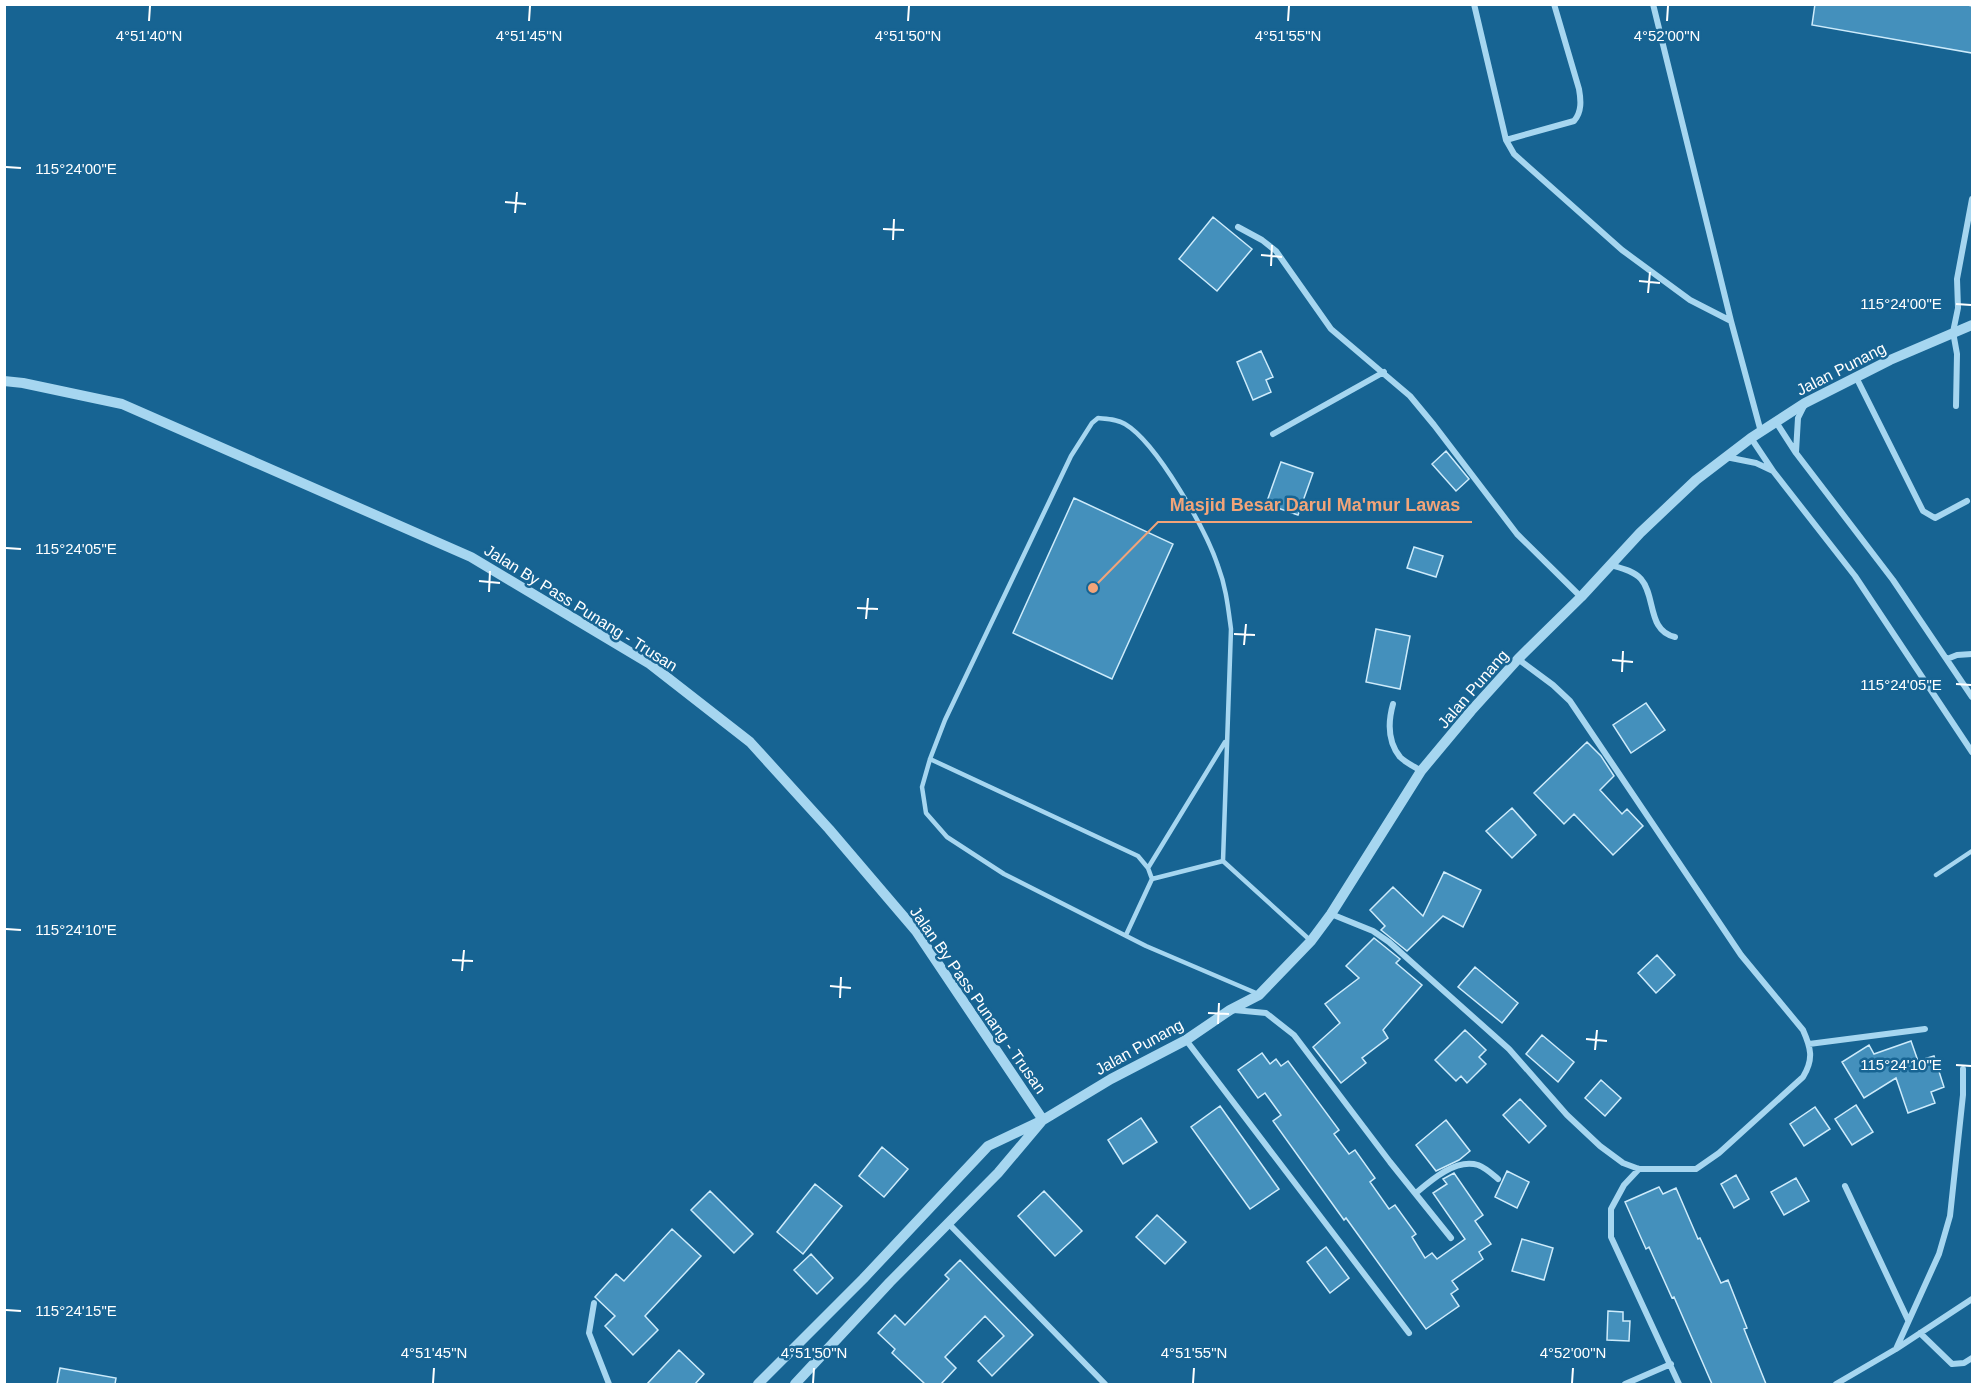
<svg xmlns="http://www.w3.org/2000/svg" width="1977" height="1389" font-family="Helvetica,sans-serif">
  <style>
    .building { fill: #4490bc; stroke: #cdebfb; stroke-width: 1.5 }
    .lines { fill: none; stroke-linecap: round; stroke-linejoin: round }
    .service { stroke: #a6d6f0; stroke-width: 4.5 }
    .minor { stroke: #a6d6f0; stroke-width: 6 }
    .tertiary { stroke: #a6d6f0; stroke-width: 10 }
    .ticks { fill: none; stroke: #fff; stroke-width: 2 }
    .labels { text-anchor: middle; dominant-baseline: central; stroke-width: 5; stroke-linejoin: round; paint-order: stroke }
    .street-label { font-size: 16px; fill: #fff; stroke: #176493 }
    .ticks-label { font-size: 15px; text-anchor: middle; fill: #fff; stroke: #176493; stroke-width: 5; stroke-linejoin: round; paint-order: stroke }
    .leader { fill: none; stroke: #f2a479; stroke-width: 2 }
    .callout-dot { fill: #f2a479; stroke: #176493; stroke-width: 2 }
    .callout-label { font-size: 18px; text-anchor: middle; font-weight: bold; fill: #f2a479; stroke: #176493; stroke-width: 5; stroke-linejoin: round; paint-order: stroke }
  </style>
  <rect width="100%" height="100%" fill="#176493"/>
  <path class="building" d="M1815,4H1963L1972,6V53L1812,25Z
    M1213,217L1252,249L1217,291L1179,259Z
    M1261,351L1273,377L1266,380L1271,392L1253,400L1237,362Z
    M1446,451L1469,479L1456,491L1432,464Z
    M1281,462L1313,473L1298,515L1266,504Z
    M1074,498L1173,544L1112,679L1013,633Z
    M1414,547L1443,556L1436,577L1407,568Z
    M1376,629L1410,636L1400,689L1366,682Z
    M1646,703L1665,730L1631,753L1613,725Z
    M1587,742L1601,756L1614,776L1600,790L1622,814L1627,809L1643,826L1613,855L1574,814L1564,824L1534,793Z
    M1512,808L1536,835L1512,858L1486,831Z
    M1444,872L1481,890L1463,927L1443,916L1407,951L1381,930L1385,926L1370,910L1393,887L1423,916Z
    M1374,938L1400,959L1396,963L1422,985L1383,1030L1388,1038L1362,1058L1366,1063L1341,1083L1313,1047L1340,1023L1325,1004L1359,978L1346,966Z
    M1657,955L1675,975L1656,993L1638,973Z
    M1475,967L1518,1003L1502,1023L1458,987Z
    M1465,1030L1486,1050L1479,1057L1486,1064L1467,1083L1461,1076L1456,1081L1435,1060Z
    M1542,1035L1574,1062L1558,1082L1526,1054Z
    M1911,1041L1918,1061L1934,1056L1944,1087L1931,1092L1935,1103L1908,1113L1896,1078L1864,1098L1842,1062L1869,1045L1874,1054Z
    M1262,1053L1270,1064L1276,1059L1281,1066L1288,1061L1339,1130L1334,1134L1349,1154L1355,1150L1375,1178L1370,1182L1389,1209L1395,1205L1416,1234L1412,1237L1425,1258L1432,1253L1437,1259L1465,1239L1433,1193L1447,1184L1443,1179L1454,1173L1483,1215L1475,1221L1491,1244L1479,1252L1483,1259L1452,1281L1458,1289L1451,1294L1459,1306L1426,1329L1346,1218L1344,1220L1273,1121L1281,1115L1265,1093L1258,1098L1238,1070Z
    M1601,1080L1621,1098L1605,1116L1585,1098Z
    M1520,1099L1546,1126L1529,1143L1503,1115Z
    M1856,1105L1873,1132L1852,1145L1835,1119Z
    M1220,1106L1279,1189L1250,1209L1191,1127Z
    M1815,1107L1830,1129L1804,1146L1790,1124Z
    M1141,1118L1157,1142L1123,1164L1108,1140Z
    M1446,1120L1470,1151L1459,1160L1436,1171L1416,1145Z
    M882,1147L908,1169L884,1197L859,1176Z
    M1507,1171L1529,1182L1517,1208L1495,1197Z
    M1736,1175L1749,1199L1734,1208L1721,1184Z
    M1796,1178L1809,1201L1784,1215L1771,1192Z
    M815,1184L842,1206L803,1254L777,1232Z
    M1659,1187L1663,1194L1676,1188L1698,1239L1700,1238L1721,1283L1728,1280L1747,1328L1744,1329L1766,1384H1712L1674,1297L1672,1298L1649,1247L1646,1249L1625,1202Z
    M710,1191L753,1234L734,1253L691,1210Z
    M1044,1191L1082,1231L1055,1256L1018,1216Z
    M1157,1215L1186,1242L1165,1264L1136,1237Z
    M672,1229L701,1256L645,1316L658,1330L633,1355L605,1326L615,1316L595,1297L616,1274L624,1281Z
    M1522,1239L1553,1248L1544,1280L1512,1271Z
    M1326,1247L1349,1278L1330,1293L1307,1262Z
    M811,1254L833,1278L817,1294L794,1270Z
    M960,1260L1033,1335L992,1376L978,1361L1004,1336L985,1316L945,1357L956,1368L941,1384H925L892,1353L895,1349L878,1333L895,1315L905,1325L949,1279L945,1275Z
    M1608,1311L1623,1312V1321H1630L1629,1341L1607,1340Z
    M679,1350L704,1374L695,1384H647Z
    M60,1368L116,1378L115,1384H57Z"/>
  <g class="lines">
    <path class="service" d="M930,759L1138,856L1148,868L1152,879L1126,935
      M1148,868L1225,742
      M1936,875L1972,851
      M1152,879L1223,861
      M1256,993L1146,946L1004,874L947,837L926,813L922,787L930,759L945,720L1071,456L1092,423L1098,418C1108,419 1117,419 1125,424C1157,443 1206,530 1218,566C1226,587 1228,607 1231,629L1223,861L1311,941"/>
    <path class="minor" d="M1474,4L1506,140L1514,154L1622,250L1690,300L1731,321L1761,432
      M1653,4L1731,321
      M1506,140L1574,121C1582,112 1581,100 1579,89L1554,4
      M1238,227L1262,240L1276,251L1331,329L1410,396L1434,425L1517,534L1581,597
      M1856,377L1923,511L1935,518L1967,501
      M1956,406L1957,354L1953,332L1958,308L1957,279L1972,199
      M1776,422L1796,453L1893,580L1972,697
      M1273,434L1384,372
      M1751,438L1773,471L1855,576L1972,752
      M1796,452L1798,418L1804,406
      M1726,457L1756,463L1773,471
      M1611,565C1621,568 1634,571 1641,579C1656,596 1647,631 1675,637
      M1947,659L1957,655L1972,654
      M1393,704C1388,722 1387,741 1400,757C1405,762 1415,767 1421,771
      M1331,914L1373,931L1389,942L1509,1049L1567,1115L1600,1146L1623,1163L1639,1169H1696L1719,1153L1803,1077C1814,1059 1811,1048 1803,1030L1741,955L1570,701L1553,685L1518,659
      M1234,1010L1266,1013L1294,1035L1390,1162L1451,1238
      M1186,1040L1409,1333
      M1809,1044L1925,1029
      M1639,1169L1624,1185L1611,1209V1237L1679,1384
      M1845,1186L1908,1320
      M1416,1193C1431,1180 1456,1158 1478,1165C1486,1168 1492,1174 1498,1179
      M948,1223L1105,1384
      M594,1303L589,1333L609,1384
      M1920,1333L1952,1364L1964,1363L1972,1358
      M1896,1349L1972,1299
      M1625,1384L1671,1364
      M1836,1384L1896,1349L1939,1254L1950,1216L1963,1095V1069"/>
    <path class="tertiary" d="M4,381L23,383L122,404L471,557L650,664L750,742L829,829L916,931L1043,1120
      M758,1384L863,1279L988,1146L1043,1120L1111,1079L1186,1040L1230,1010L1259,995L1311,941L1331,914L1421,771L1471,711L1518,659L1581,597L1640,533L1696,480L1751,438L1805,403L1890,360L1972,325
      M795,1384L890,1282L998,1173L1041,1122"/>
  </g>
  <path class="ticks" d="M149,21L150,6M529,21L530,6M908,21L909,6M1288,21L1289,6M1667,21L1668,6M6,167L21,168M505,202L526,204M515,213L517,192M883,229L904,230M893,240L894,219M1261,255L1282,257M1271,266L1272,245M1639,281L1660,283M1648,293L1650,272M1956,304L1971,305M6,548L21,549M479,581L500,583M489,592L490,571M857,608L878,609M866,619L868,598M1234,634L1255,635M1244,645L1246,624M1612,660L1633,662M1622,672L1623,651M1956,684L1971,685M6,929L21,930M452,960L473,961M462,971L464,950M830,986L851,988M840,998L841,977M1208,1013L1229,1014M1218,1024L1219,1003M1586,1039L1607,1041M1595,1050L1597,1030M1956,1065L1971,1066M6,1310L21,1311M433,1383L434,1368M813,1383L814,1368M1193,1383L1194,1368M1572,1383L1573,1368"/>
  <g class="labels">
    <g class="street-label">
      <text transform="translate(1841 369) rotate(-27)">Jalan Punang</text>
      <text transform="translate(581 608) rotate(32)">Jalan By Pass Punang - Trusan</text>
      <text transform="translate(1473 689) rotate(-49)">Jalan Punang</text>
      <text transform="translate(978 1000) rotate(55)">Jalan By Pass Punang - Trusan</text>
      <text transform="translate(1139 1047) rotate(-29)">Jalan Punang</text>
    </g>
  </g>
  <g class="ticks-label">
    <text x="149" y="41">4°51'40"N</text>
    <text x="529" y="41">4°51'45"N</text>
    <text x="908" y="41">4°51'50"N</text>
    <text x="1288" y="41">4°51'55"N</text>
    <text x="1667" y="41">4°52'00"N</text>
    <text x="76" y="174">115°24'00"E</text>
    <text x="1901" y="309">115°24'00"E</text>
    <text x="76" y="554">115°24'05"E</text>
    <text x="1901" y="690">115°24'05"E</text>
    <text x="76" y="935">115°24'10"E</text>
    <text x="1901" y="1070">115°24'10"E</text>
    <text x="76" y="1316">115°24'15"E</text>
    <text x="434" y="1358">4°51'45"N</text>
    <text x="814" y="1358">4°51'50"N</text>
    <text x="1194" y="1358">4°51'55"N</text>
    <text x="1573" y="1358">4°52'00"N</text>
  </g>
  <path class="leader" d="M1093 588L1158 522H1472"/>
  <circle class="callout-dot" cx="1093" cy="588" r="6"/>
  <g class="callout-label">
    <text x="1315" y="511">Masjid Besar Darul Ma'mur Lawas</text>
  </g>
  <rect width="1977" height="1389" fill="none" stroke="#ffffff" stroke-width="12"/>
</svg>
